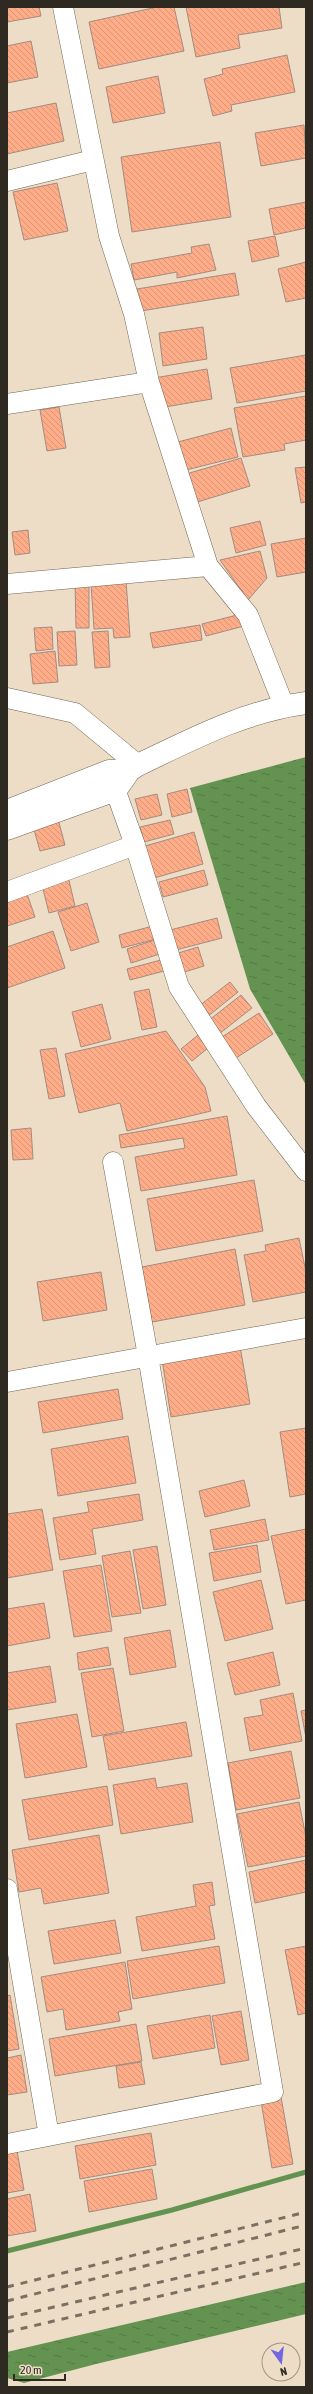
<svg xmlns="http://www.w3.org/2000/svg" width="313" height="2394" font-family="'Asap Condensed',sans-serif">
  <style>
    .water { fill: url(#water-ripples) }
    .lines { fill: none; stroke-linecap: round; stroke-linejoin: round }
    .stream { stroke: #649351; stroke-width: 5 }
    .building { fill: url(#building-back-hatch); stroke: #a48b80 }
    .minor-casing { stroke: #736552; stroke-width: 21 }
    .secondary-casing { stroke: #736552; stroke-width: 23 }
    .minor { stroke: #fff; stroke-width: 20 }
    .secondary { stroke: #fff; stroke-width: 22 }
    .rail { stroke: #7b7163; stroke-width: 3; stroke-dasharray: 7 7; stroke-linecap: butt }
  </style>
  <defs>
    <pattern id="water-ripples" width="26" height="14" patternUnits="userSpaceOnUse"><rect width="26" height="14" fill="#649351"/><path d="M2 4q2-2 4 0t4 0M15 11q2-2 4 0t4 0" fill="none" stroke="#537843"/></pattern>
    <pattern id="building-back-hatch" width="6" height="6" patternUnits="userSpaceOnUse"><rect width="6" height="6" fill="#fead88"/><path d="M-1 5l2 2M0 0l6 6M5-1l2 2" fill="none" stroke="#da9575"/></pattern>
  </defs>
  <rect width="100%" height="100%" fill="#edddc7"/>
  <path class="water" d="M306,757V1085L250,989L190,788Z
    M306,2282V2314L96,2364L24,2383L7,2378V2352Z"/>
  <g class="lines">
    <path class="stream" d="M7,2251L172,2210L306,2172"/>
  </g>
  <path class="building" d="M7,7H39L41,16L7,22Z
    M157,7H174L184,51L99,69L89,22Z
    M186,7H279L282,28L238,35L240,48L196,57Z
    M31,41L38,77L7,83V46Z
    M287,55L295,92L231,105L232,111L213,116L204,79L223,74L222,69Z
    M158,76L165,113L113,123L106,87Z
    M56,103L64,141L7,154V113Z
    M304,125L306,158L261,166L255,133Z
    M220,142L231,217L132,232L121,157Z
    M57,183L68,231L24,240L13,192Z
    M306,202V228L274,235L269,209Z
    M275,236L279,256L252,262L248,241Z
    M209,244L216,270L177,278V272L134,280L131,264L192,253L191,247Z
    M306,262V298L286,302L278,269Z
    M235,273L239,295L141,311L137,289Z
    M203,327L207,359L163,366L159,333Z
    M306,355V391L237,403L230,368Z
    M207,369L212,399L159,408L154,378Z
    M306,396V440L284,444L285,450L243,457L234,408Z
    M59,407L66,448L47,451L40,410Z
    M231,428L238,457L182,471L174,443Z
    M241,458L250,486L194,503L186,474Z
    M306,467V502L301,503L295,468Z
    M260,521L266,545L236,553L230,528Z
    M28,530L30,553L15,555L12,532Z
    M306,538V572L277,577L271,544Z
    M260,551L267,578L248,600L220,560Z
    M126,580L130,637L114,638L113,628L94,629L91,583Z
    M89,582V628H76L75,583Z
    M241,614L244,626L206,636L202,624Z
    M200,625L202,640L153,648L150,633Z
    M52,627L53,649L36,651L34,628Z
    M75,631L77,665L59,666L57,632Z
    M108,631L110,667L95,668L92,632Z
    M55,651L58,682L33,684L30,654Z
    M187,789L192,812L172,817L167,794Z
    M157,794L162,815L141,820L135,799Z
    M58,819L65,845L40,851L33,826Z
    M170,820L174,834L144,842L140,827Z
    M194,832L203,864L154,878L145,846Z
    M204,870L208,885L163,897L159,882Z
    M67,872L75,906L49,913L41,881Z
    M25,888L35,917L7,926V894Z
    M87,903L99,942L71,951L58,912Z
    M217,918L222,938L176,950L170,930Z
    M153,926L156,939L122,948L119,935Z
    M53,931L65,968L7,988V947Z
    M161,938L166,952L131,963L127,949Z
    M198,947L204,966L181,973L175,954Z
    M161,960L164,971L130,980L127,969Z
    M230,982L238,992L207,1017L199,1006Z
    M149,989L157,1027L142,1030L134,992Z
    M241,995L252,1008L219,1034L208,1021Z
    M102,1004L111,1039L81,1047L72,1012Z
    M259,1013L273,1034L236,1058L222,1037Z
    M166,1031L205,1087L211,1111L127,1131L120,1103L79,1113L65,1054Z
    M203,1031L213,1044L192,1061L181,1049Z
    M56,1048L65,1096L49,1099L40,1050Z
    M227,1116L237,1175L141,1191L135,1157L185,1148L183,1138L121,1148L119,1135Z
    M31,1128L33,1159L13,1160L11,1130Z
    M254,1180L263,1231L156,1251L147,1199Z
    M299,1238L306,1272V1292L253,1302L244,1255L266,1251L265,1245Z
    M235,1249L245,1305L152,1322L142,1267Z
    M101,1272L107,1310L43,1321L37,1282Z
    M240,1346L250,1404L171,1417L162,1359Z
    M118,1389L123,1419L43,1433L38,1402Z
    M306,1428V1494L290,1497L280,1432Z
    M128,1436L136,1483L58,1496L51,1449Z
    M244,1480L250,1506L205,1517L199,1491Z
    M139,1494L143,1520L92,1529L96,1554L60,1560L53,1518L89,1512L87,1502Z
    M42,1509L53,1570L7,1578V1514Z
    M265,1519L269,1540L214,1550L210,1530Z
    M306,1529V1600L286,1604L271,1536Z
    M257,1545L261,1572L214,1581L209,1553Z
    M157,1546L166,1605L143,1609L133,1550Z
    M130,1551L141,1613L112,1617L102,1556Z
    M101,1565L112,1631L74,1637L63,1571Z
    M261,1580L273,1629L225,1641L213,1592Z
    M44,1603L50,1638L7,1646V1609Z
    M170,1630L176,1667L130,1675L124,1638Z
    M108,1647L111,1665L79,1670L77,1653Z
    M273,1652L280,1685L235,1695L227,1663Z
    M50,1666L56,1702L7,1710V1673Z
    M113,1668L124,1731L92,1737L81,1673Z
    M293,1693L302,1741L250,1751L244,1718L263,1715L260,1700Z
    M306,1710V1738L301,1711Z
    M77,1714L87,1767L25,1778L16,1724Z
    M186,1722L192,1756L109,1770L103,1736Z
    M291,1751L300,1798L236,1810L228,1763Z
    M155,1778L157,1788L187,1783L193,1822L121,1834L113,1785Z
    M107,1786L113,1825L29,1840L22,1800Z
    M299,1802L306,1837V1856L248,1867L237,1814Z
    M99,1835L109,1893L44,1904L41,1888L19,1892L12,1850Z
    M306,1860V1892L255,1903L249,1872Z
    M212,1882L215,1905L209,1906L215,1939L142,1951L136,1917L196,1906L193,1885Z
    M115,1920L121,1953L54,1964L48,1931Z
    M219,1946L225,1983L133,1999L127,1961Z
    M306,1946V2013L298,2015L285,1950Z
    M125,1962L132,2009L118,2012L120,2021L66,2030L63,2009L47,2012L41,1977Z
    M10,1995L19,2049L7,2051V1996Z
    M241,2011L249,2060L221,2065L212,2016Z
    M210,2015L215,2048L153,2059L147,2026Z
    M136,2024L142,2061L55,2076L49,2039Z
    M21,2055L27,2092L7,2095V2058Z
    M141,2062L145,2084L119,2088L116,2066Z
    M281,2097L293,2164L272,2168L261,2101Z
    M151,2133L156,2165L80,2179L75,2146Z
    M17,2151L24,2190L7,2193V2153Z
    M152,2169L157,2199L89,2212L84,2181Z
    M30,2194L36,2231L7,2236V2199Z"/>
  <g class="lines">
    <g class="minor-casing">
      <path id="minor" d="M63,7L109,236L134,314L149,382L208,566L248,615L284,706
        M7,181L93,160
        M7,404L149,382
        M7,584L208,566
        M7,698L75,713L138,765
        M110,775L135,845L179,987L256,1106L306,1171
        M7,892L135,845
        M7,1382L306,1328
        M7,1889L49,2136
        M7,2144L273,2092L148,1356L113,1162"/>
    </g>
    <g class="secondary-casing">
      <path id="secondary" d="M7,811L109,771L130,770
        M7,829L116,790L130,770L138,765C192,739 245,711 306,703"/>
    </g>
    <use href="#minor" class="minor"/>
    <use href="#secondary" class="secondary"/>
    <path class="rail" d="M7,2287L306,2212
      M7,2301L306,2225
      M7,2318L306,2248
      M7,2332L306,2262"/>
  </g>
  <rect width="313" height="2394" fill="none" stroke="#2f2a21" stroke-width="16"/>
  <g transform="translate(281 2362) rotate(165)"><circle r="19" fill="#edddc7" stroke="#a19585"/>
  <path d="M0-3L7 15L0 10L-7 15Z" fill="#7366e1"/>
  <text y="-6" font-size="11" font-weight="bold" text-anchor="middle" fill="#2f2a21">N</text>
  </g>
  <path d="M14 2374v6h51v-6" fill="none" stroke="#2f2a21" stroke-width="2"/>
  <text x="20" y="2374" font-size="12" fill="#2f2a21" stroke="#edddc7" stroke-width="3" paint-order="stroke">20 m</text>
</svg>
